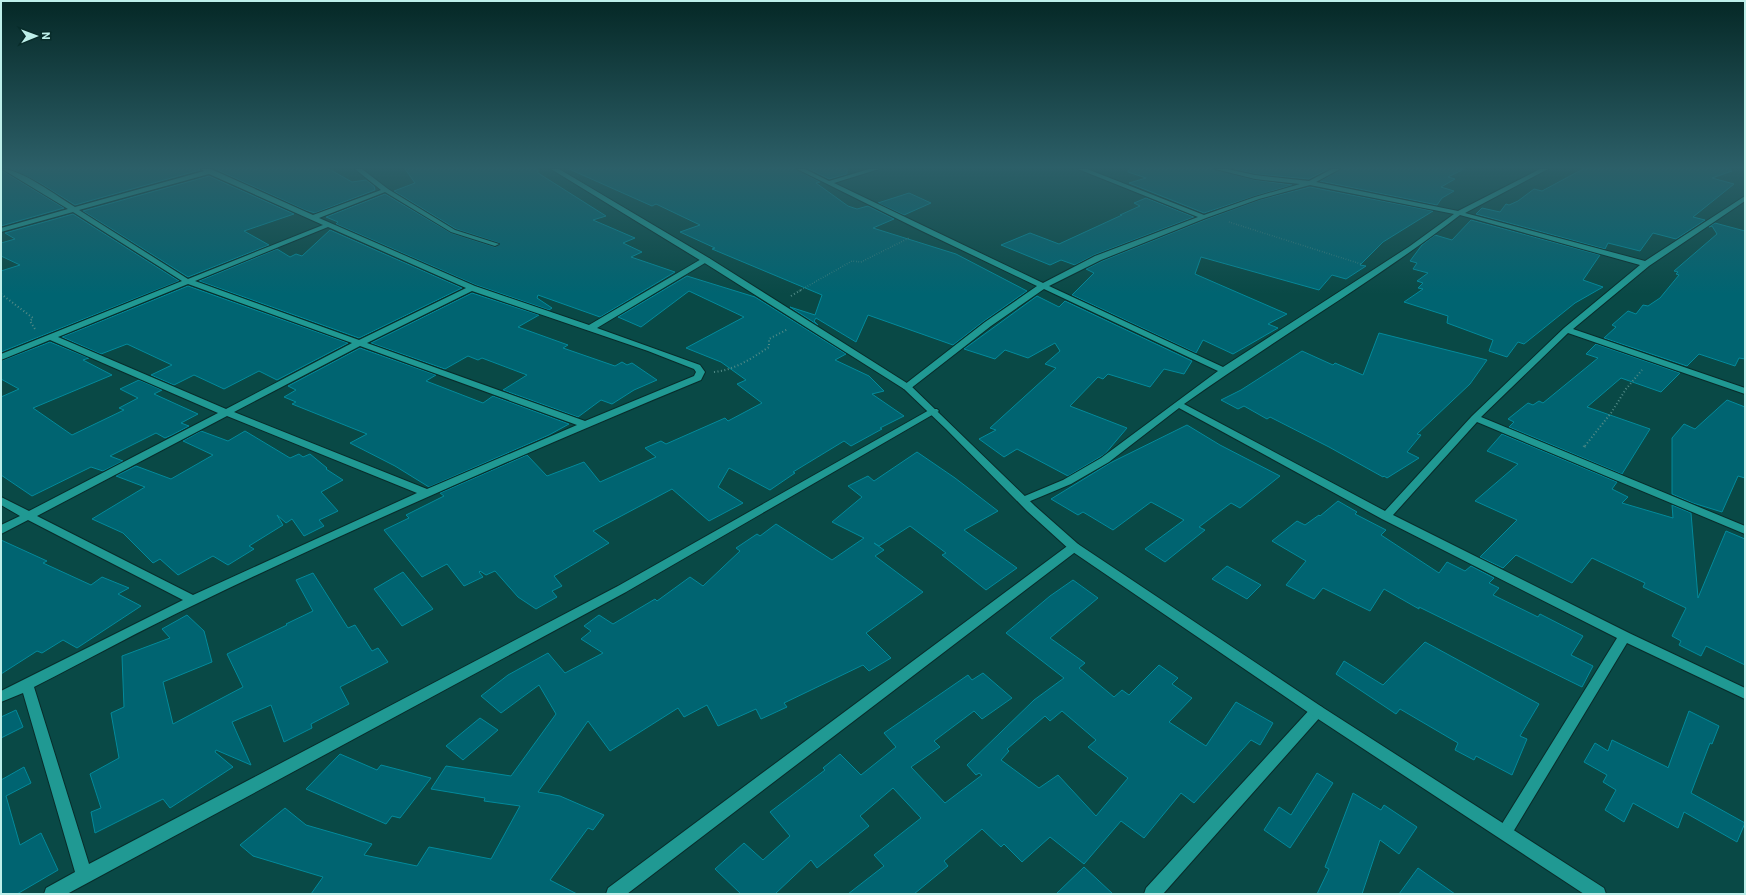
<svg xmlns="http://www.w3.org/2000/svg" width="1746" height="895" font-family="Roboto,sans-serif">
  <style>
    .building { fill: #006471; stroke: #038a9b; fill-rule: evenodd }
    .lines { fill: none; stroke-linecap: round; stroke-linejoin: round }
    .street-casing { stroke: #082c2a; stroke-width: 2 }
    .secondary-casing { stroke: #082c2a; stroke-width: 2 }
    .path-far2 { stroke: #508a86; stroke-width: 1.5; stroke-dasharray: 0.5 2; stroke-linecap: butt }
    .path-far1 { stroke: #508a86; stroke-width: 2; stroke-dasharray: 1 2.5; stroke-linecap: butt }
    .path { stroke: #508a86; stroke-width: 3; stroke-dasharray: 1 3.5; stroke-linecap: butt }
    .street { fill: #209993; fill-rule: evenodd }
    .secondary { fill: #209993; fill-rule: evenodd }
  </style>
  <rect width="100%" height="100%" fill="#094946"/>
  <path class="building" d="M11,169H200V170L75,205L40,183Z
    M215,169H329L352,182L366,180L374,186L375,190L315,213L305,210Z
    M405,169H538V173L606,216L593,220L635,238L623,243L642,252L631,257L675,272L600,317L538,295L537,298L552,308L549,310L476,285L336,224L338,222L326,217L385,194L451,233L495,247L500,244L499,243L456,229L394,191L415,183Z
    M569,169H796L820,182L816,183L848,206L857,209L868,206L894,219L873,228L956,254L1027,291L984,321L953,345L868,315L856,342L816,318L814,321L818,325L790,307L815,315L822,295L712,249L715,248L680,232L700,225L656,204L652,206Z
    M809,169H847V174L829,179Z
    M1129,169H1214L1255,180L1292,185L1255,196L1204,213L1129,183L1146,178L1128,172Z
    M1235,169H1328L1309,179L1255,174Z
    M1341,169H1464L1448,177L1455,179L1441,187L1454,191L1442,198L1437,205L1320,181Z
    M1583,169H1731L1732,171L1712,178L1734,184L1693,217L1705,220L1676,239L1653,233L1640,251L1608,243L1605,249L1476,214L1482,208L1500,212L1506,204L1509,205L1518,201L1534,189L1542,191Z
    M1,170L64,208L1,226Z
    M209,176L294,214L244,231L269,245L188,277L83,211Z
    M1310,187L1433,211L1383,242L1360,265L1366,266L1346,279L1332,275L1319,290L1201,257L1195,274L1287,314L1268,324L1278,328L1233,354L1203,340L1196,353L1072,295L1094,273L1086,269L1102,261L1207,219L1259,200Z
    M909,193L931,203L904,215L878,203Z
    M1146,198L1194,217L1094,255L1075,265L1061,260L1050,265L1001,245L1030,233L1059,244L1122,215H1120L1140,206L1134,203Z
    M73,214L179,281L1,352V271L20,265L1,256V243L15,239L5,233Z
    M1471,220L1600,255L1583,280L1603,287L1575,303L1524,344L1518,342L1507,357L1489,351L1493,340L1447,323L1448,316L1404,302L1423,289L1418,288L1423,283L1417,281L1428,273L1413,269L1417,263L1410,261L1422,245L1435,235L1452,240Z
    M1715,223L1745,231V359L1739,358L1735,366L1699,354L1687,366L1604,338L1616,327L1612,325L1628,311L1636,314L1643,305L1648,306L1660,298L1679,275L1676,274L1678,272L1674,271L1717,234L1712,226L1709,227Z
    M330,230L462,288L359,338L199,281L277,249L290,257L296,254L302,256Z
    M687,276L755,297L846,354L835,360L869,376L884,391L872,394L904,416L880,428L882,429L851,446L844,441L793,472L795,473L770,490L729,468L718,487L743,503L709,521L672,489L593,531L609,543L554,576L562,586L552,591L557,597L536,609L518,597L495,571L486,575L480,571L479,572L483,577L464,586L447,564L422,577L384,530L409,518L406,515L444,496L440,493L527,455L547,476L584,462L600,482L656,457L645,448L661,441L666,444L725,418L728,421L762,403L737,384L746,380L721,362L686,348L744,317L689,291L641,327L618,317Z
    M188,286L348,343L277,380L259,371L224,389L194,375L174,385L151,375L172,365L127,344L101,354L62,337Z
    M472,293L539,315L518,327L568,345L563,348L615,366L622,362L627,365L632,363L657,380L634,390L612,404L601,400L578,417L503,390L527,375L482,358L478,360L468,356L445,369L371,343Z
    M1037,296L1059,307L1065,301L1192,361L1184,374L1164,369L1150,387L1108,374L1103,379L1098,377L1070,406L1127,428L1105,454L1068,476L1017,449L1004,457L979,439L996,430L990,428L1056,368L1045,364L1060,351L1055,343L1028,358L1005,350L995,359L964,349Z
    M1379,333L1487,360L1470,384L1417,434L1421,435L1407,452L1419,458L1387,478L1384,476L1383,477L1329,447L1270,417L1267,419L1244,406L1238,409L1221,400L1241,390L1302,351L1333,365L1335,363L1363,375Z
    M50,342L89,358L83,360L112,375L33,408L72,435L124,410L119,408L138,398L120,389L139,380L162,390L154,394L198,414L181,423L189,426L172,435L165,438L156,433L110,456L123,461L103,471L91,467L32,496L1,475V397L19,389L1,379V361Z
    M1596,344L1680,373L1661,392L1621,378L1587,407L1650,429L1622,474L1509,427L1514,422L1508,419L1528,403L1533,405L1539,401L1543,403L1598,358L1586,354Z
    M360,348L436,375L426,381L483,403L493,396L569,424L549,435L429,487L395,466L350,443L367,434L292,404L296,402L284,397L296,390L288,386Z
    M1727,400L1745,407V478L1738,476L1722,512L1693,503L1672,494V438L1684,424L1695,429Z
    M1187,425L1220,445L1280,476L1240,508L1231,503L1199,527L1205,530L1165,562L1145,549L1184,520L1151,502L1113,530L1083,512L1078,515L1051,499L1110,463Z
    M201,431L228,441L245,431L290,458L299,454L303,457L310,454L327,468L326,469L343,480L321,492L338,511L319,520L324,526L304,536L292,519L286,523L277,515L283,525L249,546L254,549L228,565L213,556L178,575L160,559L153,563L123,533L92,519L145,487L116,476L136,466L171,479L213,455L183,441Z
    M1502,434L1617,482L1612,489L1628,497L1622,503L1673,518L1672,505L1691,513L1698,598L1726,531L1745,539V665L1706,646L1701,656L1679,645L1681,641L1672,636L1686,608L1643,587L1645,583L1592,558L1572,583L1516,555L1503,568L1480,557L1517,520L1475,501L1518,464L1487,451Z
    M917,452L955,478L998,511L964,530L1017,568L986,590L942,555L946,553L910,526L879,546L874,543L884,550L875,556L923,592L866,633L891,658L869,671L863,665L784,703L787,707L761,719L756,709L718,726L707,705L684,717L678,708L610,751L588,721L538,792L560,796L604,815L593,830L588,828L550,880L577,894H311L323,877L253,856L240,845L285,808L306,825L372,844L364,855L417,866L429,847L491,859L520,806L484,801L485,798L431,789L446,766L511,776L556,714L539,685L501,713L481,696L508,675L548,653L565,673L603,653L581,639L591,631L584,626L599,615L613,624L655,599L657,601L690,577L703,586L740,551L736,548L757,534L760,536L776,524L832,560L864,538L832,522L862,497L848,486L868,476L874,481Z
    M1338,501L1357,512L1355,514L1386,530L1381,535L1439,573L1447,562L1465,571L1471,566L1494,578L1489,583L1499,588L1493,595L1538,617L1540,614L1583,636L1571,655L1593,666L1582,687L1419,607V609L1384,589L1370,611L1323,588L1314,599L1286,585L1306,561L1272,541L1297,521L1305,525L1319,515L1320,516Z
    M1,540L47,561L43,563L91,585L102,577L129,588L118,594L141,606L77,648L63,640L42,653L37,651L1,674Z
    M1227,566L1261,585L1247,599L1212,579Z
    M403,572L433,609L402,626L374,589Z
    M313,573L348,628L355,625L372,651L378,648L388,662L340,687L349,704L311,724L312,728L284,742L271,705L232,722L251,765L216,750L215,752L233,767L170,808L163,799L95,833L91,812L101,808L90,774L119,758L111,713L124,707L122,656L170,638L162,629L187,615L204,631L212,662L163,682L173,724L243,687L227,654L287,625L286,624L313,611L296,580Z
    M1073,580L1098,598L1050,638L1085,663L1079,668L1114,697L1122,690L1129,695L1159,665L1178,678L1172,684L1192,698L1169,722L1206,746L1236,702L1273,723L1260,745L1251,740L1194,803L1181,793L1144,838L1121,821L1084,864L1050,837L1022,862L1004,844L1001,847L982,829L944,861L948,866L914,894H848L884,866L874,855L921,818L893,788L860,816L869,826L817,868L811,860L775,894H741L715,869L744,843L763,860L790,836L770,812L825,770L823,768L840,754L861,775L896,747L884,733L968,675L972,680L983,673L1012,698L982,719L974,711L934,741L940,747L911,767L945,803L982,775L979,773L976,775L967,765L1034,700L1064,678L1006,633L1050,596ZM1062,711L1096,740L1088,747L1128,778L1096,816L1058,775L1039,788L1001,760L1009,751L1007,749L1045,716L1050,721Z
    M1425,642L1539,704L1520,736L1527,739L1512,775L1476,756L1474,760L1455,750L1458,743L1400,709L1396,714L1336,674L1344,661L1383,685Z
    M16,710L23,727L1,738V717Z
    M1689,711L1719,726L1712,744L1710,743L1691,793L1745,823L1737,842L1684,812L1678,828L1633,803L1624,822L1605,810L1616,790L1603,782L1607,775L1584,762L1595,743L1608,751L1612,740L1667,767L1668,768Z
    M480,718L498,730L463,760L446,746Z
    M340,754L377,770L381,765L431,778L400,818L392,816L386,824L306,789Z
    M24,767L31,783L6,796L20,845L41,833L58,870L17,894H1V780Z
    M1317,773L1333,783L1290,848L1264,830L1279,807L1291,815Z
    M1353,793L1381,810L1384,805L1417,827L1399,854L1380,840L1362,894H1317L1329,869L1325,867Z
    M1084,867L1113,894H1056Z
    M1418,868L1455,894H1399Z"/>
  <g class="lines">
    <g class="street-casing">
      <path id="street" d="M2,169C21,169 57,196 75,207L204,171L201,169H211L313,215L381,190L355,169H362L388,189L455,230L499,244L495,246L451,232L385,192L319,218L475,286L589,325L703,258H709L710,260L597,328L700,365L705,372L701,380C532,450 364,523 198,603C143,629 89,659 34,687L89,864L618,586L931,409H937L939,411L626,592L67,894H44L46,888L75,872L23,693L1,702V691L183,600L28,520L1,534V525L20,516L1,505V497L29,511L218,413L50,340L1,360V354L182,281L73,212L1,232V228L68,209ZM209,174L323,225L188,279L79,210ZM328,227L466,288L359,340L195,281ZM188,284L352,343L226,409L58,337ZM472,291L648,351L694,369L696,372L694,376L585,421L367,343ZM360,346L577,425L427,489L234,412ZM227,416L417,493L193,595L37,516Z
        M797,169H805L829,181L869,169H879L834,183L1043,283L1095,256L1198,217L1078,169H1087L1204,215L1255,197L1300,184L1255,179L1215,169H1227L1255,175L1309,181L1332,169H1340L1316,182L1458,211L1540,169H1548L1465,213L1645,261L1745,196V201L1649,266L1573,329L1745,388V394L1568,333L1481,417L1745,526V534L1477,422L1393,515L1629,633L1745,688V699L1627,643L1510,837L1505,839L1500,837L1497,832L1500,827L1617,638L1382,519L1179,408L1109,462L1071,484L1028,502H1020L1019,500L1020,498L1063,480L1101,458L1218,371L1044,289L991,326L910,389H904L902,387L904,385L985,322L1037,286L922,231ZM1310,185L1454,214L1410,246L1223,367L1049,286L1101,260L1206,218L1259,199ZM1460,215L1640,265L1564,328L1472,416L1385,511L1184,404C1275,339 1372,283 1460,215Z
        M1074,543L1078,544L1080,547L1078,550L627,894H606L608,888L1070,544Z
        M1317,705L1322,707L1324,711L1322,715L1163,894H1144L1146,888L1312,707Z"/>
    </g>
    <g class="secondary-casing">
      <path id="secondary" d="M551,169H559L709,258L910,385L1035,506L1078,544L1322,707L1604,888L1606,894H1584L1312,715L1070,550L1027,511L946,429L904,389L703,262Z"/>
    </g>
    <path class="path-far2" d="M1229,222L1361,264
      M799,291L852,261L861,262L909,238"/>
    <path class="path-far1" d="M1,294L33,318L30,321L35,329
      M791,296L801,290
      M714,372C735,370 752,358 769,347V339L788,329
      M1585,446L1611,413L1626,389L1642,370"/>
    <path class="path" d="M1584,447L1585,445"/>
    <use href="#street" class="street"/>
    <use href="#secondary" class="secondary"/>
  </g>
  <linearGradient id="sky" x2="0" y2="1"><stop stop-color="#052826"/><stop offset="0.57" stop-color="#2c5f68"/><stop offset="1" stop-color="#2c5f68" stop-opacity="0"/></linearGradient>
  <rect width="1746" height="294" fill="url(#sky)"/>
  <rect width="1746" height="895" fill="none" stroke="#beefea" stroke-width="4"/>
  <g transform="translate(36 36) rotate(89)" stroke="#082c2a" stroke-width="3" paint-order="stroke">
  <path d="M0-3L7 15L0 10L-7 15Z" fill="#beefea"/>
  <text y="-6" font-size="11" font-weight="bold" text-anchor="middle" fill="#beefea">N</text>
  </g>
</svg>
